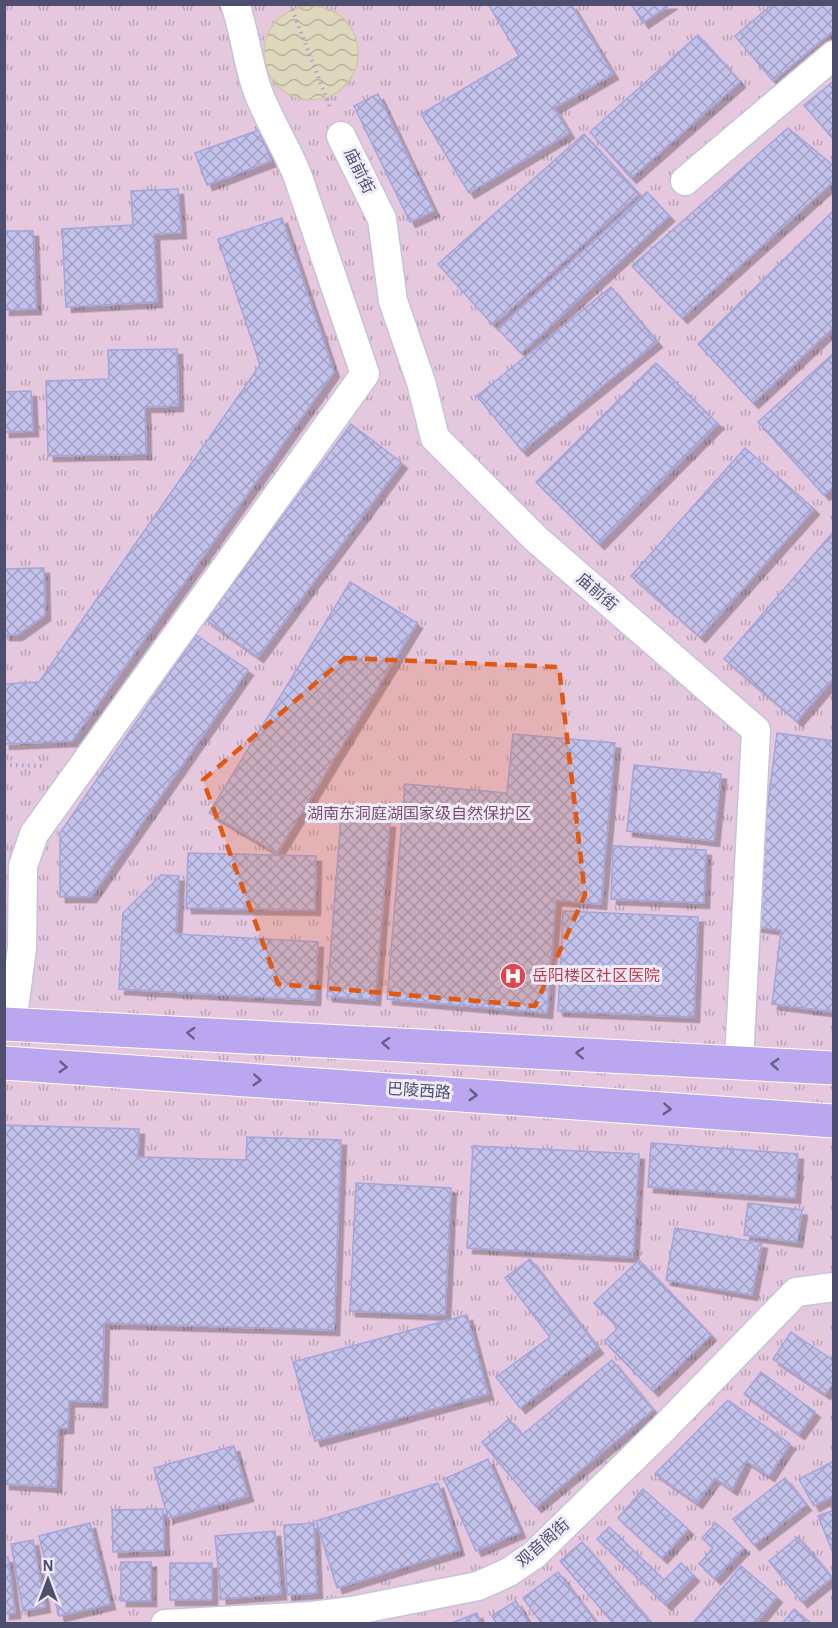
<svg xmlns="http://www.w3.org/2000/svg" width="838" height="1628" font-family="'Alegreya Sans','Noto Sans SC',sans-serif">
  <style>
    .park { fill: url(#park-tufts) }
    .water { fill: url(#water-waves); stroke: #d0c7a5; stroke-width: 1.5 }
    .building { fill: url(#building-cross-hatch); stroke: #a5a4db; stroke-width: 1.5; filter: url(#shadow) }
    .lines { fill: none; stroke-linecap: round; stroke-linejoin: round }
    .minor-casing { stroke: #c6c3dd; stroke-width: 31 }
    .primary-casing { stroke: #fff; stroke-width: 35 }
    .path { stroke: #a6a5d0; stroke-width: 4; stroke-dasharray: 1.5 4.5; stroke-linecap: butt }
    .minor { stroke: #fff; stroke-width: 28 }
    .primary { stroke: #baa7ef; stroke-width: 33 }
    .oneway { stroke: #646189 }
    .marked { fill: #e05811; fill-opacity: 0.2; stroke: #e05811; stroke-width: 4.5; stroke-dasharray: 12 8; stroke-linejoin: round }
    .labels { text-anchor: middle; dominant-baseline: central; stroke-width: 6; stroke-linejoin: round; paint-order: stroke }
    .street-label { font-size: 16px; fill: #4e4f6f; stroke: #f0ecfc }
    .park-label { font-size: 16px; fill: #7e4e6e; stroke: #f0ecfc }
    .health-label { font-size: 16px; fill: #be3a42; stroke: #f0ecfc; text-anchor: start }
  </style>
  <defs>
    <pattern id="park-tufts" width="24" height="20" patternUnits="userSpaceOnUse" patternTransform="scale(1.5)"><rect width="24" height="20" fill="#e5c7de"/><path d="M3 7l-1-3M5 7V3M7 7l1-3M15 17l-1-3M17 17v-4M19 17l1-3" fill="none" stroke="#bca4b8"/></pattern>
    <pattern id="water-waves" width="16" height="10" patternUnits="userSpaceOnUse" patternTransform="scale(1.5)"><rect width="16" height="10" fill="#e0d8bd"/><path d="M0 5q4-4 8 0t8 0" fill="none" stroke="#b8b29e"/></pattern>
    <pattern id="building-cross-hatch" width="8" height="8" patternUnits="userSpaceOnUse" patternTransform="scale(1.5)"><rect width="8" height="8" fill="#c3c2eb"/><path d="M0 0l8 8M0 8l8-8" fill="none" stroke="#a1a0c3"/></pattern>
    <filter id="shadow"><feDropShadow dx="5.5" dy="5.5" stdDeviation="0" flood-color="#0004"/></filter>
  </defs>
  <rect width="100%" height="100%" fill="#ebe6f9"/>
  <path class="park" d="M5,5H833V1623H5Z"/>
  <path class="water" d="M264 53a47 47 0 1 1 94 0a47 47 0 1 1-94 0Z"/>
  <path class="building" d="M488,4H571L613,74L554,108L569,133L469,193L421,114L519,56Z
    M631,4H671L643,23Z
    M773,4H834V30L773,81L735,36Z
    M698,35L740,82L631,178L590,132Z
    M834,81V140L804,105Z
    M378,94L434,211L410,222L354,106Z
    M788,128L834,166V181L682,318L632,266Z
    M259,130L271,161L207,185L195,153Z
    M584,134L639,194L493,325L438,264Z
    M178,189L181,233L154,234L157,302L66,307L62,229L133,225L131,191Z
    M647,192L669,216L521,353L498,329Z
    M834,210V327L753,403L698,344Z
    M282,218L334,372L72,741L4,744V684L39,682L260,365L218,239Z
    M4,231H33L36,309L4,310Z
    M611,287L657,342L522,451L477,396Z
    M177,349L178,406L145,407L146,454L48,456L46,381L109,379L108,350Z
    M834,353V487L824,495L758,422Z
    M656,363L718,424L599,544L536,482Z
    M31,391L33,431L4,432V392Z
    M351,424L402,463L258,657L206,620Z
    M745,448L814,509L700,637L631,576Z
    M834,531V678L797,721L724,659Z
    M44,568L45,615L17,635H4V569Z
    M350,582L417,623L277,853L209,813Z
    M196,635L248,670L91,897H60V833Z
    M777,733L834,741V1012L772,1004L781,930L752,926Z
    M513,734L615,743L601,904L556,900L547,1013L387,999L405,784L507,793Z
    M634,765L721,774L714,841L627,831Z
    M341,818L390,822L375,1000L327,996Z
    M613,846L706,850L704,903L611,899Z
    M188,853L316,856L315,910L186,908Z
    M161,875L179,876L176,934L318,942L315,1000L119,989L123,913Z
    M563,911L698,917L694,1017L558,1011Z
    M4,1125L139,1129L138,1157L246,1160L247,1137L341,1140L334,1330L104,1323L102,1402L69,1401L68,1428H58L56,1487L4,1484Z
    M651,1143L798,1154L795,1198L648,1187Z
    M473,1146L639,1154L633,1257L467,1248Z
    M356,1183L451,1188L445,1315L350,1311Z
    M748,1203L802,1210L797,1242L744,1235Z
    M675,1228L762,1243L752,1295L666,1280Z
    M530,1259L598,1348L520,1408L496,1377L550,1337L505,1278Z
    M639,1260L711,1335L653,1391L604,1341L618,1328L594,1303Z
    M467,1315L488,1394L315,1441L293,1362Z
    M791,1332L834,1361V1383L825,1394L773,1359Z
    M612,1360L653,1410L536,1507L482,1442L509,1419L522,1435Z
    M761,1372L815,1412L799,1434L744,1394Z
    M728,1400L790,1444L769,1476L746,1461L732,1490L715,1478L697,1503L655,1474Z
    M234,1446L248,1496L168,1518L154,1468Z
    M488,1459L520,1532L476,1551L444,1479Z
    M834,1461V1495L814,1506L799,1479Z
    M785,1478L806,1505L754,1545L733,1519Z
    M438,1483L459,1550L337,1588L316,1521Z
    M643,1489L688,1529L662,1558L618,1518Z
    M163,1509L164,1550L113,1552L112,1510Z
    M834,1510V1552L833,1553L818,1516Z
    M90,1523L110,1604L59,1616L39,1536Z
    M314,1523L317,1593L287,1595L284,1525Z
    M716,1523L744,1548L715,1579L699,1564L713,1548L702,1538Z
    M609,1527L664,1580L681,1563L694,1576L666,1605L597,1539Z
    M275,1531L281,1594L221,1599L215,1536Z
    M798,1537L832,1578L802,1602L769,1561Z
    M33,1540L45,1607L23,1611L11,1544Z
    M582,1542L652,1624H614L560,1561Z
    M4,1557H8L15,1613L4,1614Z
    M121,1562H151V1601H121Z
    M170,1563H212V1600H170Z
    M741,1566L777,1597L755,1624H692Z
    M558,1572L597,1624H542L523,1598Z
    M516,1601L529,1624H497L492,1616Z
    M794,1609L812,1624H782Z
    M477,1613L481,1624H449Z"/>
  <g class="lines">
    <g class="minor-casing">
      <path id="minor" d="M341,136L382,219L393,301L421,382L435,438L535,538L756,730L739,1061
        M685,181L834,55
        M12,1024L22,948L23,866L34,834L365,374L298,177C286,146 268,120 257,89C247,61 245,32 235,4
        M165,1624L312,1616L352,1611L478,1586L509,1572L534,1555L662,1430L796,1292L834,1287"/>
    </g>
    <g class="primary-casing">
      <path id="primary" d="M4,1024L834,1068
        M4,1063L834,1121"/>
    </g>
    <path class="path" d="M290,4L331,110
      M4,765L46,766"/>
    <use href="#minor" class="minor"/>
    <use href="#primary" class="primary"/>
  </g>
  <defs><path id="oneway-chevron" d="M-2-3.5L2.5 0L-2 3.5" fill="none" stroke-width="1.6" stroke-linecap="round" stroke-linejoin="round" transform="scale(1.5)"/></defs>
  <g class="oneway">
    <use href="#oneway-chevron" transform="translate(191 1033) rotate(-177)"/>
    <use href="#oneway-chevron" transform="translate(386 1043) rotate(-177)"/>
    <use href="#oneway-chevron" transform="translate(580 1053) rotate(-177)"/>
    <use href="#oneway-chevron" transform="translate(775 1064) rotate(-176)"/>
    <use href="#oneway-chevron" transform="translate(63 1067) rotate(4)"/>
    <use href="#oneway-chevron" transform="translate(257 1080) rotate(4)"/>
    <use href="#oneway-chevron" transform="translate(473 1095) rotate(4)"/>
    <use href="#oneway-chevron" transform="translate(667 1109) rotate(4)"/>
  </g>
  <path class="marked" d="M345,658L559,667L585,895L535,1006L278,984L203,780Z"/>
  <defs>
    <g id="hospital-disc" transform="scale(1.35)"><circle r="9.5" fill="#e0444e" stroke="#f0ecfc"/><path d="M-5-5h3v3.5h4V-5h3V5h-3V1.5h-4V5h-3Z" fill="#fff"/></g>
  </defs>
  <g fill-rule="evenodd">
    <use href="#hospital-disc" x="513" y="976"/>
  </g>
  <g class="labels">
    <g class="street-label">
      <text transform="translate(359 171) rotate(64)">庙前街</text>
      <text transform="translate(597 592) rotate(41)">庙前街</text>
      <text transform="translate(419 1091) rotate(4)">巴陵西路</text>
      <text transform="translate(543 1543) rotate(-41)">观音阁街</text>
    </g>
    <g class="park-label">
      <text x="419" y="814">湖南东洞庭湖国家级自然保护区</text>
    </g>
    <g class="health-label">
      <text x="532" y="976">岳阳楼区社区医院</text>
    </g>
  </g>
  <rect width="838" height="1628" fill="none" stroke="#4e4f6f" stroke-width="12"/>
  <g transform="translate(48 1580)" stroke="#f0ecfc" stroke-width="4.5" paint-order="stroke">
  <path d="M0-4.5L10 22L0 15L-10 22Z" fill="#4e4f6f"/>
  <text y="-9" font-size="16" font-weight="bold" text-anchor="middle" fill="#4e4f6f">N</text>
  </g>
</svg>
